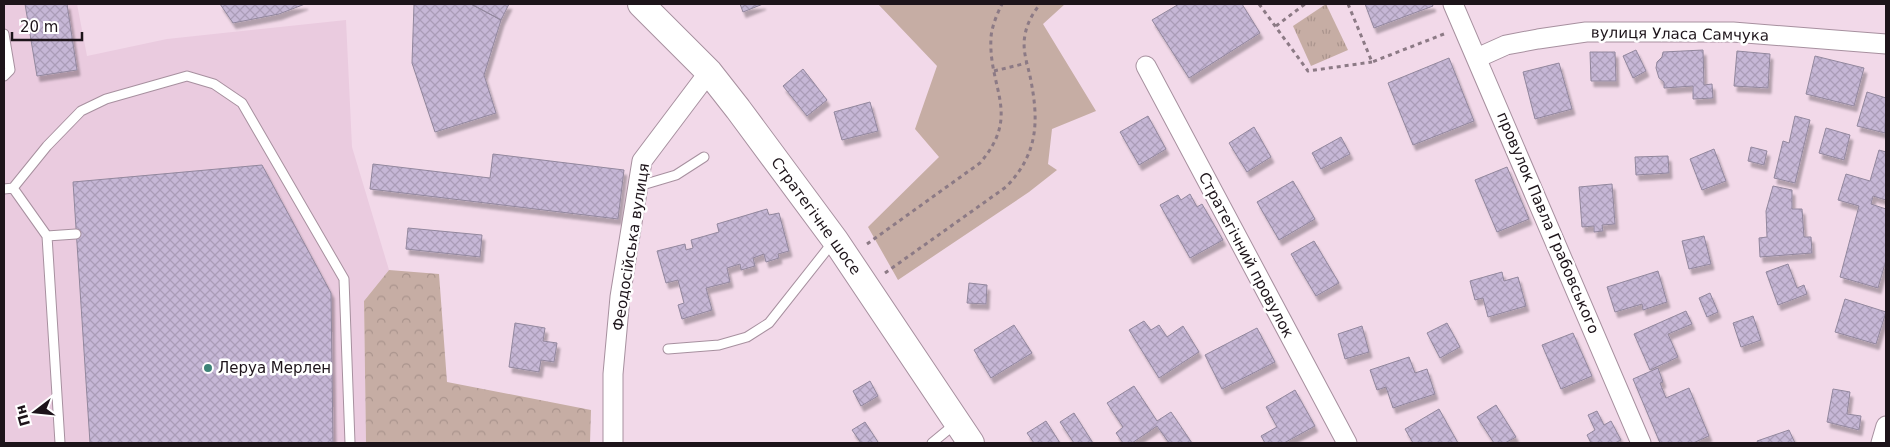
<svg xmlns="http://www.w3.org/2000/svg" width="1890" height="447" font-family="'DejaVu Sans',sans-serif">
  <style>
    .built { fill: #eacbdf }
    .grass { fill: url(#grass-tufts) }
    .forest { fill: url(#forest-crowns) }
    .green { fill: #c6ada4 }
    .building { fill: url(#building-cross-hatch); stroke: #92879d; filter: url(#shadow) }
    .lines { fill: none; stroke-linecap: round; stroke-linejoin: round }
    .lane-casing { stroke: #a7909f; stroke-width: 11 }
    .street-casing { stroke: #a7909f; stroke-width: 21 }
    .secondary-casing { stroke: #a7909f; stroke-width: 28 }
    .path { stroke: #8c7a85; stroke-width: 3; stroke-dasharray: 4 4; stroke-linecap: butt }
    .lane { stroke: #fff; stroke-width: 9 }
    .street { stroke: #fff; stroke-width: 19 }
    .secondary { stroke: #fff; stroke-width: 26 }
    .poi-dot { fill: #3d8277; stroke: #fff; stroke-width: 2 }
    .labels { text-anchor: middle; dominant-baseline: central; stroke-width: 5; stroke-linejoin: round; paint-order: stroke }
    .street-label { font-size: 15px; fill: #1d141a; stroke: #fff }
    .poi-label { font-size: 15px; fill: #1d141a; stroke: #fff; text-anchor: start }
  </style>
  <defs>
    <pattern id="grass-tufts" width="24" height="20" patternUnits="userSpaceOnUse" patternTransform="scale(1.25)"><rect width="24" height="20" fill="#c6ada4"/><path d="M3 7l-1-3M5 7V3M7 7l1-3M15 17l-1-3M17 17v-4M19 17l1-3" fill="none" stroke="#aa948d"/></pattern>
    <pattern id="forest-crowns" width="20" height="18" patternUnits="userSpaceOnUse" patternTransform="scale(1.25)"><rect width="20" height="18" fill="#c6ada4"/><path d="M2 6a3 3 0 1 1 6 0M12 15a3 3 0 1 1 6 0" fill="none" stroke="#aa948d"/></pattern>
    <pattern id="building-cross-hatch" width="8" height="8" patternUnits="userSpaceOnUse" patternTransform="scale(1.25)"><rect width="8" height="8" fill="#c6b7d6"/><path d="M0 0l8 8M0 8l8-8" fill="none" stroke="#aa9cb7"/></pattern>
    <filter id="shadow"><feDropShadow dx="3" dy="5.5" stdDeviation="1" flood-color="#0004"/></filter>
  </defs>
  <rect width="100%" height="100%" fill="#f2d9e9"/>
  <path class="built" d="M4,4H77L87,56L167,39L346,20L352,147L389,270L364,301L366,443H4Z"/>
  <path class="grass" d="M1326,4L1348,50L1311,66L1293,26Z"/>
  <path class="forest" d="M389,270L439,274L447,382L591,410L590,443H366L364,301Z"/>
  <path class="green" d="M878,4H1065L1043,24L1096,111L1052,129L1048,164L1057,170L1029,192L898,280L868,227L939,157L915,129L937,66Z"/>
  <path class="building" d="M25,4H67L77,70L37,76Z
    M220,4H305L279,14L233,23Z
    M414,4H471L501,20L484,75L496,113L435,132L412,63Z
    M471,4H509L501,20Z
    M740,4H763L743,12Z
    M1179,4H1242L1260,33L1189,78L1152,20Z
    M1365,4H1432L1433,6L1374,28Z
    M1636,50L1646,71L1633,78L1623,56Z
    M1703,50L1704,85L1712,84L1713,98L1693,99V86L1664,88V82L1659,78L1656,68L1657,62L1662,57L1663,52Z
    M1737,51L1770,54L1768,88L1734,86Z
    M1590,52H1615L1616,81H1591Z
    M1815,56L1864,68L1854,106L1806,94Z
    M1449,58L1474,121L1413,145L1388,83Z
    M1559,63L1572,109L1535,119L1523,72Z
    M803,69L827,100L807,116L783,86Z
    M1867,92L1886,98L1885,133L1857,126Z
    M870,102L878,131L842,140L834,112Z
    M1148,116L1166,149L1139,165L1120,132Z
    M1795,116L1810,120L1795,183L1774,178L1783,141L1789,143Z
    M1254,127L1271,157L1247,172L1229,143Z
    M1826,128L1850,135L1844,160L1819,153Z
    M1341,137L1350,154L1321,169L1312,153Z
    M1751,147L1767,151L1764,165L1748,161Z
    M1714,149L1726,181L1702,190L1690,159Z
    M1879,150L1886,152V200L1873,196L1871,204L1886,209V260L1878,288L1840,277L1859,206L1838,200L1846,174L1870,181Z
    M493,154L624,170L618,219L370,189L373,164L490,178Z
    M1668,156L1669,173L1636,175L1635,157Z
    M262,165L331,293L333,443H90L73,182Z
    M1507,167L1529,219L1497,232L1475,180Z
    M1293,181L1315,219L1279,240L1257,202Z
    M1612,184L1615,224L1602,225L1603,231L1594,232V226L1582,227L1579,187Z
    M1773,186L1792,190V209H1802L1804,237H1811L1812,253L1760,257L1759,238L1767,237L1766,211Z
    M1190,194L1197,207L1202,204L1223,240L1190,258L1160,205L1178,195L1181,200Z
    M767,209L769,215L779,213L789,251L778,254L779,258L766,262L764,254L753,258L755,266L741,270L740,264L727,268L730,282L706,288L712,310L682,319L678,305L684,303L678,280L666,283L657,251L685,244L686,250L693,248L691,240L719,232L717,224Z
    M408,228L482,235L480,257L406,249Z
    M1704,236L1711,264L1689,269L1682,241Z
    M1314,241L1339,283L1316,296L1291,254Z
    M1788,264L1797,288L1804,285L1807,294L1778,305L1766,272Z
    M1658,271L1667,302L1643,310L1642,304L1615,312L1607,287Z
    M1502,272L1504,281L1518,277L1526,306L1488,317L1483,298L1475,300L1470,281Z
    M969,283L987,285L986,304L967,303Z
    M1710,293L1718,312L1707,317L1699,298Z
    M1845,299L1886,312L1876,344L1835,332Z
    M1686,311L1692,324L1668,334L1678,357L1650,370L1634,334Z
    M1753,316L1761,340L1741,347L1733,323Z
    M1144,321L1151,330L1159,325L1167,337L1183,326L1199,352L1159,378L1129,330Z
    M515,323L545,328L543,341L557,343L554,362L541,360L539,372L509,367Z
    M1447,323L1460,347L1440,358L1427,333Z
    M1014,325L1032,353L991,378L974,350Z
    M1362,326L1369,352L1345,359L1338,334Z
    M1257,328L1275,362L1222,389L1205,355Z
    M1573,333L1592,376L1561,389L1542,345Z
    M1409,357L1415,373L1427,369L1435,394L1393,408L1386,387L1377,390L1370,370Z
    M1658,368L1663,382L1660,383L1666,398L1689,388L1709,436L1693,443H1660L1633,379Z
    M870,381L878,396L861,406L853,391Z
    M1134,386L1157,421L1171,412L1192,443H1169L1157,426L1132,443H1123L1116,433L1123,427L1107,403Z
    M1833,389L1850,392L1847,414L1861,416L1859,430L1827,422Z
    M1295,390L1315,426L1284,443H1265L1261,436L1277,427L1266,407Z
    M1496,405L1516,437L1505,443H1494L1477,417Z
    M1439,409L1458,443H1413L1405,429Z
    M1597,411L1604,425L1611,421L1621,440L1615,443H1591L1587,435L1595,430L1588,415Z
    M1074,413L1093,443H1074L1060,422Z
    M1046,421L1060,443H1034L1027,433Z
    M865,422L878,442L875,443H861L852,430Z
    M1789,430L1795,443H1758L1757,441Z"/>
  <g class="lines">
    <g class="lane-casing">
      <path id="lane" d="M4,34L10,70L4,76
        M639,186L676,175L704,157
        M13,188L47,236L60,443
        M4,189L13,188L47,146L81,111L106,99L187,76L214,84L242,103L344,279L350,443
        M47,236L76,234
        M668,349L719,345L747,337L769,323L833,242
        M932,443L955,424"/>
    </g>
    <g class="street-casing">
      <path id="street" d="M1453,4L1641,443
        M1477,58L1506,45L1538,39L1586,32H1733L1886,44
        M1146,66L1347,443
        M613,443V374L620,297L642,161L709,72
        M1881,443L1886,426"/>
    </g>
    <g class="secondary-casing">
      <path id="secondary" d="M641,4L709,72L738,109L835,240L971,443"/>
    </g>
    <path class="path" d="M1259,4L1308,71L1372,62
      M1348,4L1372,62L1444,34
      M1276,26L1305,4
      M994,71L1027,63
      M867,244L980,163C1022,114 988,89 991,37C992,26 997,14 1002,4
      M885,273L1006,187C1039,153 1039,120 1030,76C1027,63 1022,49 1025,35C1027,23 1033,13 1040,4"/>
    <use href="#lane" class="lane"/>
    <use href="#street" class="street"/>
    <use href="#secondary" class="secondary"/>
  </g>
  <circle class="poi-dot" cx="208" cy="368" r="5"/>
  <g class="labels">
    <g class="street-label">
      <text transform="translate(1680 34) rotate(1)">вулиця Уласа Самчука</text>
      <text transform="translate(816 216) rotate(54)">Стратегічне шосе</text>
      <text transform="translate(1548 223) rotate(67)">провулок Павла Грабовського</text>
      <text transform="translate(631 247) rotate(-81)">Феодосійська вулиця</text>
      <text transform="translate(1246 255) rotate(62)">Стратегічний провулок</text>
    </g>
    <g class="poi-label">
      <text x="218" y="368">Леруа Мерлен</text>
    </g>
  </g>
  <rect width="1890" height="447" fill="none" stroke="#1d141a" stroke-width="10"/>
  <g transform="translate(35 412) rotate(254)" stroke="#ffffff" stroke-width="4" paint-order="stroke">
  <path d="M0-4L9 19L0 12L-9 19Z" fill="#1d141a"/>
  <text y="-8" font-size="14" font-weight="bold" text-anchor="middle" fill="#1d141a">Пн</text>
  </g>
  <path d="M12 32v8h70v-8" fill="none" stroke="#1d141a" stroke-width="2.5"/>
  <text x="20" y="32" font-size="15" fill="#1d141a" stroke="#ffffff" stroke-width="4" paint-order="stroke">20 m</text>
</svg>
